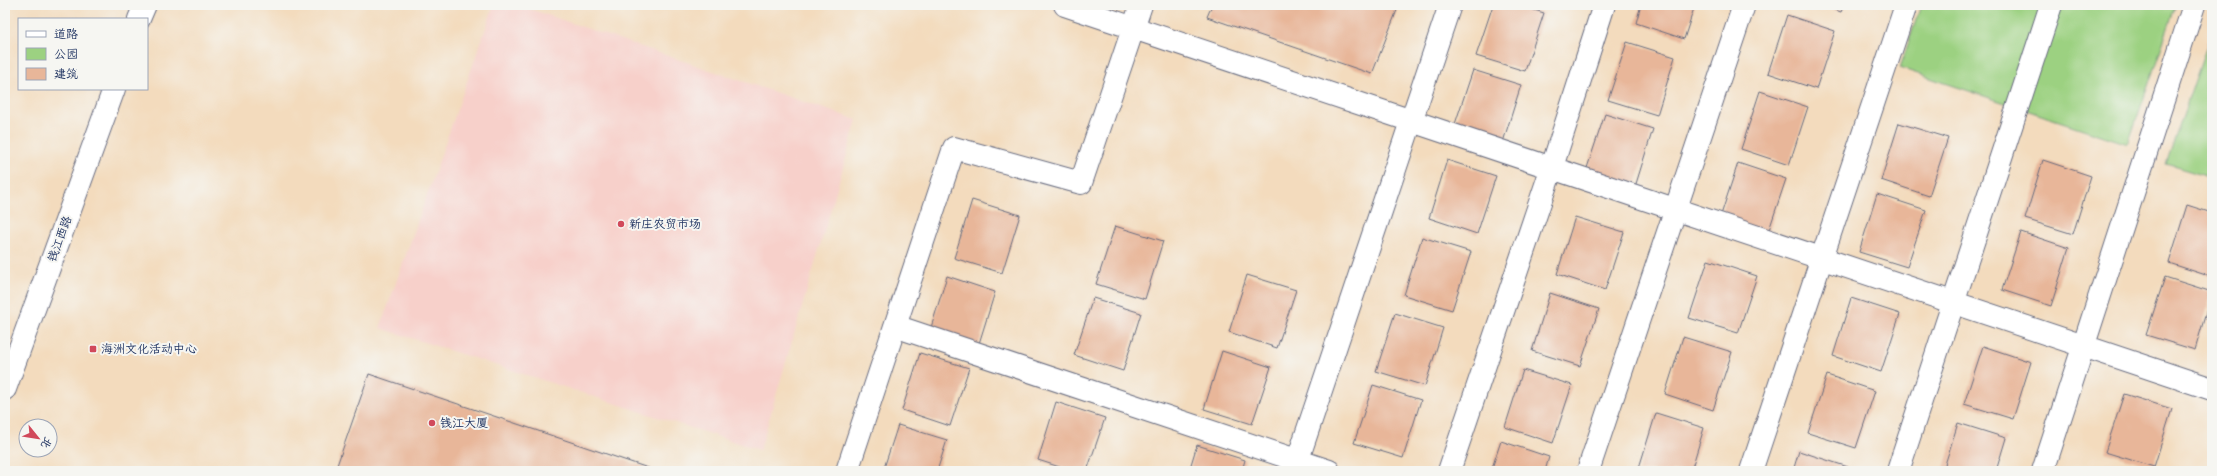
<svg xmlns="http://www.w3.org/2000/svg" width="2217" height="476" font-family="Kalam,'LXGW WenKai TC',sans-serif">
  <style>
    .built { fill: #f7d0ca }
    .green { fill: #9cd181; stroke: #5c8070 }
    .building { fill: #e8b699 }
    .lines { fill: none; stroke-linecap: round; stroke-linejoin: round }
    .minor-casing { stroke: #676b7f; stroke-width: 24 }
    .secondary-casing { stroke: #676b7f; stroke-width: 24 }
    .minor { stroke: #fff; stroke-width: 22 }
    .secondary { stroke: #fff; stroke-width: 22 }
    .poi-dot { fill: #d1495b; stroke: #f6f6f2; stroke-width: 1.5 }
    .labels { text-anchor: middle; dominant-baseline: central; stroke-width: 4; stroke-linejoin: round; paint-order: stroke }
    .poi-label { font-size: 12px; fill: #1b2f5e; stroke: #f6f6f2; text-anchor: start }
    .street-label { font-size: 12px; fill: #1b2f5e; stroke: #f6f6f2 }
  </style>
  <rect width="100%" height="100%" fill="#f6f6f2"/>
  <filter id="ink" filterUnits="userSpaceOnUse"><feTurbulence type="fractalNoise" baseFrequency=".025" numOctaves="2"/><feDisplacementMap in="SourceGraphic" scale="8" xChannelSelector="R" yChannelSelector="G"/><feConvolveMatrix kernelMatrix="1 2 1 2 8 2 1 2 1" color-interpolation-filters="sRGB"/></filter>
  <filter id="wash" filterUnits="userSpaceOnUse"><feTurbulence type="fractalNoise" baseFrequency=".012" numOctaves="4" result="noise"/><feDisplacementMap in="SourceGraphic" scale="16" xChannelSelector="R" yChannelSelector="G"/><feGaussianBlur stdDeviation="0.9" result="paint"/><feColorMatrix in="noise" values="0 0 0 0 0 0 0 0 0 0 0 0 0 0 0 0 0 1.4 0 .05"/><feComposite in="paint" operator="in"/></filter>
  <g filter="url(#wash)">
    <rect width="100%" height="100%" fill="#f3dbbd"/>
    <path class="built" d="M494,5H518L857,120L760,450L380,328Z"/>
    <path class="green" d="M1921,5H2176L2128,144L1900,68Z
      M2212,31V178L2166,164Z"/>
    <g id="blocks">
      <path class="building" d="M1212,5H1399L1372,74L1207,17Z
        M1493,5H1518L1544,13L1525,71L1476,56Z
        M1641,5H1695L1684,39L1636,23Z
        M1821,5H1844L1841,12Z
        M1787,15L1835,31L1816,89L1768,73Z
        M1627,42L1675,57L1657,115L1608,100Z
        M1473,70L1521,85L1503,142L1454,127Z
        M1760,91L1808,107L1789,165L1741,149Z
        M1605,114L1653,129L1635,187L1586,171Z
        M1899,123L1948,138L1929,196L1881,180Z
        M1447,160L1496,176L1477,234L1429,218Z
        M2043,160L2091,176L2073,234L2025,219Z
        M1738,163L1786,179L1767,236L1719,221Z
        M1877,194L1926,210L1907,267L1859,252Z
        M972,200L1020,215L1002,273L954,258Z
        M2187,205L2212,213V277L2169,263Z
        M1575,217L1624,232L1605,290L1557,274Z
        M1115,226L1163,241L1145,299L1096,284Z
        M2021,232L2069,248L2051,306L2002,290Z
        M1422,237L1471,252L1452,310L1404,295Z
        M1708,260L1757,276L1738,333L1689,318Z
        M1247,275L1296,290L1277,348L1229,332Z
        M947,276L995,292L977,350L929,334Z
        M2165,277L2212,292L2195,350L2146,335Z
        M1550,293L1599,309L1580,366L1532,351Z
        M1093,298L1141,313L1123,371L1074,355Z
        M1851,298L1900,314L1881,372L1833,356Z
        M1395,313L1443,328L1425,386L1376,371Z
        M1683,337L1732,352L1713,410L1665,394Z
        M1983,346L2031,362L2013,419L1964,404Z
        M1222,351L1271,367L1252,424L1204,409Z
        M920,353L969,368L950,426L902,410Z
        M1523,370L1572,385L1553,443L1505,427Z
        M369,374L657,471H335Z
        M1827,375L1875,391L1856,448L1808,433Z
        M1373,385L1421,400L1403,458L1354,443Z
        M2124,394L2172,409L2154,467L2105,452Z
        M1056,402L1105,418L1087,471H1072L1038,460Z
        M1656,413L1704,428L1691,471H1638Z
        M1958,423L2006,438L1996,471H1943Z
        M898,425L947,440L937,471H883Z
        M1501,441L1549,457L1545,471H1491Z
        M1197,445L1245,460L1242,471H1189Z
        M1799,451L1848,467L1846,471H1793Z"/>
    </g>
  </g>
  <g filter="url(#ink)">
    <use href="#blocks" fill-opacity="0" stroke="#676b7f" stroke-width="1"/>
    <g class="lines">
      <g class="minor-casing">
        <path id="minor" d="M1065,5L2212,389
          M895,326L1329,471
          M847,471L954,148L1081,183L1141,5
          M1294,471L1450,5
          M1449,471L1552,167L1604,5
          M1588,471L1744,5
          M1751,471L1906,5
          M1898,471L2051,5
          M2043,471L2194,5"/>
      </g>
      <g class="secondary-casing">
        <path id="secondary" d="M139,19L145,5
          M5,389L114,89"/>
      </g>
      <use href="#minor" class="minor"/>
      <use href="#secondary" class="secondary"/>
    </g>
  </g>
  <g class="poi-dot">
    <circle cx="621" cy="224" r="4"/>
    <rect x="89" y="345" width="8" height="8" rx="2"/>
    <circle cx="432" cy="423" r="4"/>
  </g>
  <g class="labels">
    <g class="poi-label">
      <text x="629" y="224">新庄农贸市场</text>
      <text x="101" y="349">海洲文化活动中心</text>
      <text x="440" y="423">钱江大厦</text>
    </g>
    <g class="street-label">
      <text transform="translate(60 239) rotate(-70)">钱江西路</text>
    </g>
  </g>
  <rect width="2217" height="476" fill="none" stroke="#f6f6f2" stroke-width="20"/>
  <rect x="18" y="18" width="130" height="72" fill="#f6f6f2" stroke="#9ea6b7"/>
  <rect x="26" y="31" width="20" height="6" fill="#ffffff" stroke="#9ea6b7"/>
  <text x="54" y="38" font-size="12" fill="#1b2f5e">道路</text>
  <rect x="26" y="48" width="20" height="12" fill="#9cd181" stroke="#9ea6b7"/>
  <text x="54" y="58" font-size="12" fill="#1b2f5e">公园</text>
  <rect x="26" y="68" width="20" height="12" fill="#e8b699" stroke="#9ea6b7"/>
  <text x="54" y="78" font-size="12" fill="#1b2f5e">建筑</text>
  <g transform="translate(38 438) rotate(120)"><circle r="19" fill="#f6f6f2" stroke="#9ea6b7"/>
  <path d="M0-3L7 15L0 10L-7 15Z" fill="#d1495b"/>
  <text y="-6" font-size="11" font-weight="bold" text-anchor="middle" fill="#1b2f5e">北</text>
  </g>
</svg>
